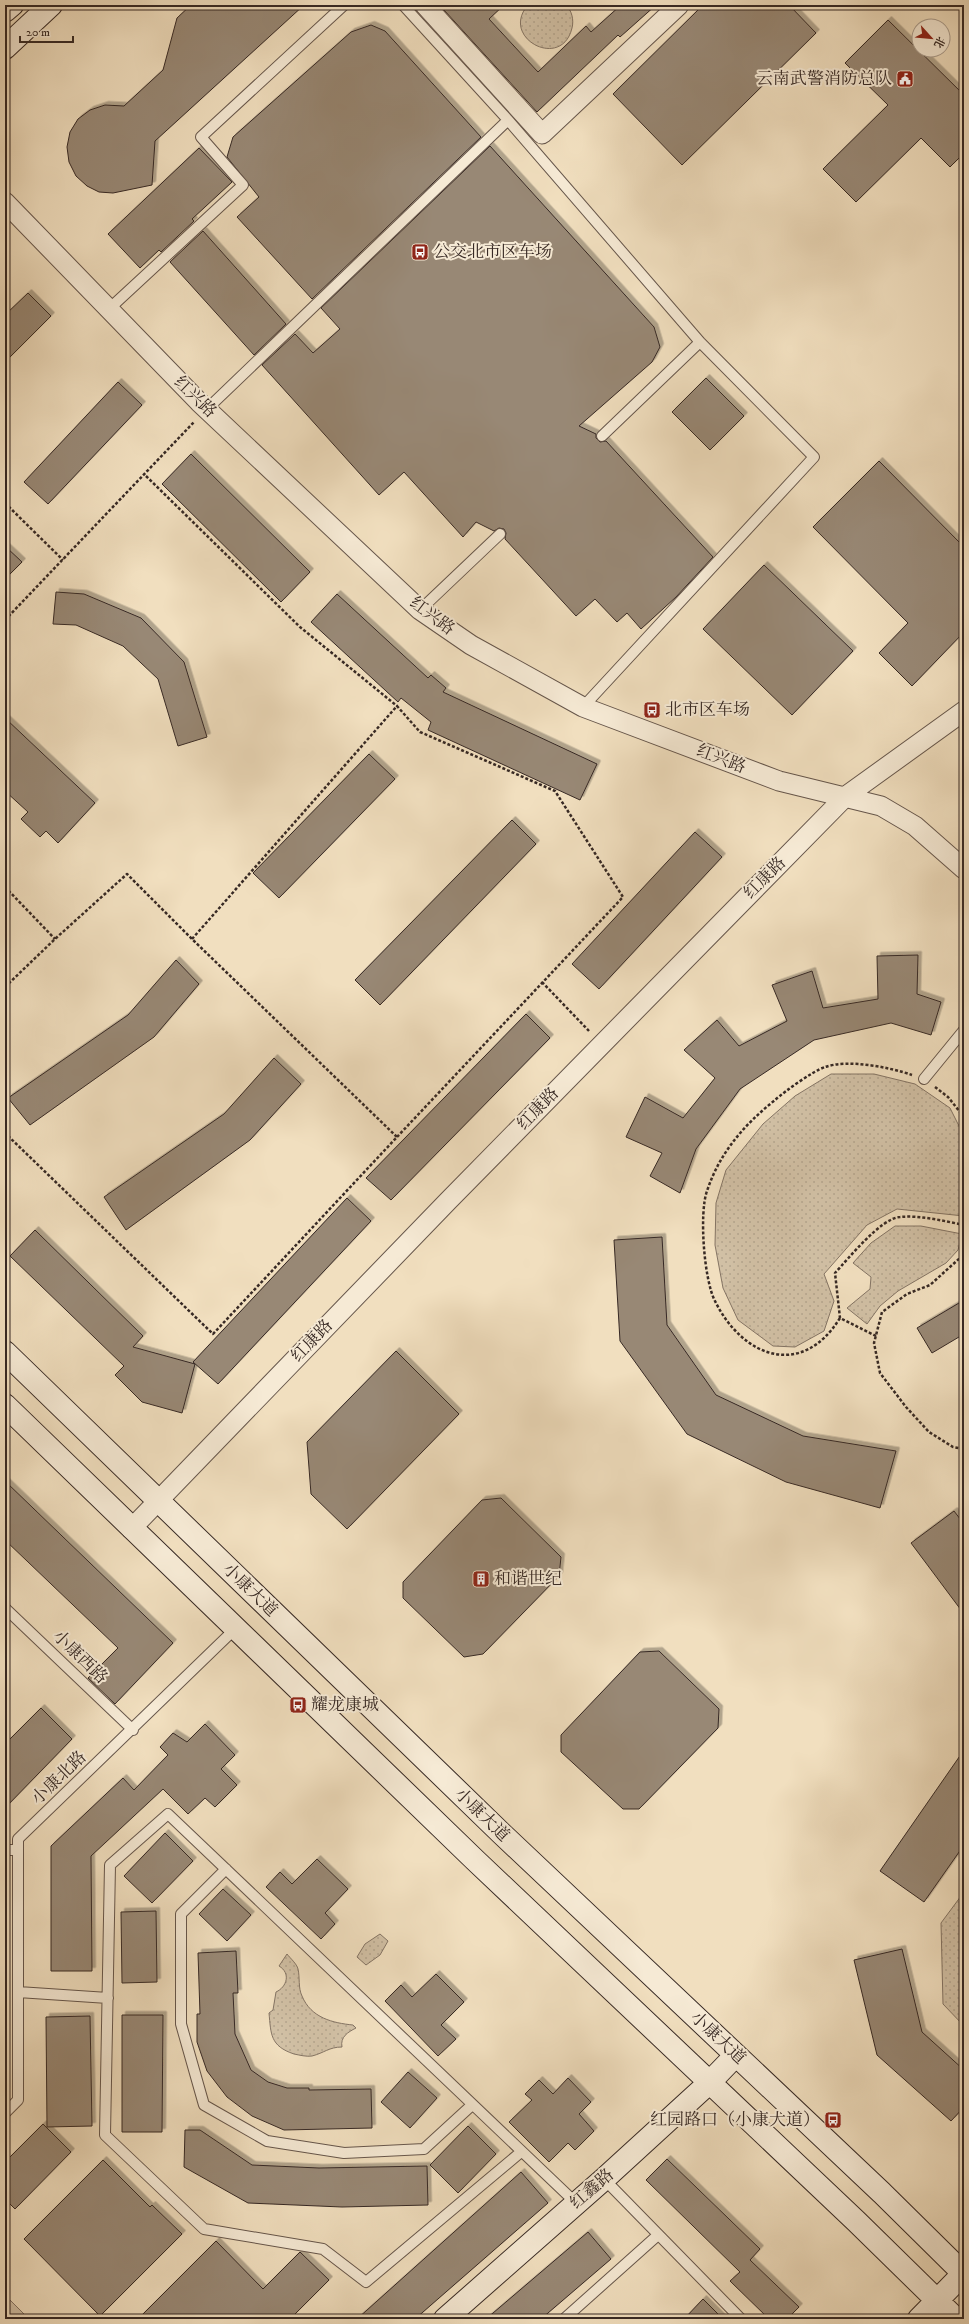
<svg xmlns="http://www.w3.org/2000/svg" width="969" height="2324" font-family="'IM FELL DW Pica','Noto Serif SC',serif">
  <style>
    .green { fill: url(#green-dots); stroke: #847464 }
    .pitch { fill: #d1c0a5; stroke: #847464 }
    .building { fill: #988875; stroke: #372924; filter: url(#shadow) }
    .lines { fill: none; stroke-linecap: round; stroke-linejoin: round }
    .lane-casing { stroke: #66564b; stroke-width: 12 }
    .street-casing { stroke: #66564b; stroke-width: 21 }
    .secondary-casing { stroke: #372924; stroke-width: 24 }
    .path { stroke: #372924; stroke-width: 2.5; stroke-dasharray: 3 2; stroke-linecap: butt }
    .lane { stroke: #f6ead5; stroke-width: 10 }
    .street { stroke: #f6ead5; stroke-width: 19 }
    .secondary { stroke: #f6ead5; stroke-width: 22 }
    .labels { text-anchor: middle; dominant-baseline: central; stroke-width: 4; stroke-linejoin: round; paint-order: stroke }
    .poi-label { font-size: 17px; fill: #372924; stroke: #f6ead5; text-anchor: start }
    .street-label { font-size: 17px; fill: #372924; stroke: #f6ead5 }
  </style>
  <defs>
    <pattern id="green-dots" width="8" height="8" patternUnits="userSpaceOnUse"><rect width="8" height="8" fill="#d1c0a5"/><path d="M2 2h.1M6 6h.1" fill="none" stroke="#b4a58e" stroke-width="1.8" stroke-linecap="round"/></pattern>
    <filter id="shadow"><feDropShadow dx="3.5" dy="-3.5" stdDeviation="0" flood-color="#0004"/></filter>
  </defs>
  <rect width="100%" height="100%" fill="#f1dfbf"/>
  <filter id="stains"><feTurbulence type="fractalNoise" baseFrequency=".005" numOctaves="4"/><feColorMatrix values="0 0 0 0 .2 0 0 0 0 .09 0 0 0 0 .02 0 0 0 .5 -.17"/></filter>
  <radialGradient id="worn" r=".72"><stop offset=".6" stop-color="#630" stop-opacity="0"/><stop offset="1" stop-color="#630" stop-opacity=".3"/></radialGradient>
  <path class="green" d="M528,5H566C572,11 574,20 572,28C562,71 499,38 528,5Z
    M831,1074H874L915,1084L950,1108L964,1136V1216L897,1209L867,1225L824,1274L834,1301L824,1331L795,1347L773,1346L738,1320L723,1288L715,1245L716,1203L726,1170L763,1124L795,1096Z
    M895,1226H921L962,1234L958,1250L946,1263L898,1291L880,1306L867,1324L847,1308L870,1289L871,1277L853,1263L871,1243Z
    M964,1892V2026L943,2004L941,1923Z
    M380,1934L388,1941L380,1955L366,1965L357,1957L365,1944Z
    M287,1954C290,1958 297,1964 298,1969C300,1977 298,1988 302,1996C311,2018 333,2023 353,2025L356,2028C348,2032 340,2037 342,2047C329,2047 324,2053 312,2056C307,2057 299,2055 294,2054C270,2046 271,2034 269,2013L273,2010L276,1992C287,1987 291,1973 279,1966Z"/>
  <path class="pitch" d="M5,2295L29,2319H5Z"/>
  <path class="building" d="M191,5H304L155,141L152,185L113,193L99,192L87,186L76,176L69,162L67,147L70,132L78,119L90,110L105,105L124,106L163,70L177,18Z
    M450,5H504L489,19L538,72L586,26L591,32L621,5H656L620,37L618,35L537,112L444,10Z
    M703,5H789L816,33L682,165L613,94Z
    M888,20L964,95V153L950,167L921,138L856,202L823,169L888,105L845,63Z
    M371,25L385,31L481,137L312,299L237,217L259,197L227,157L233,137L351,32Z
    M490,146L654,327L660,347L652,362L579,426L596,434V438L600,442L606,441L713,557L676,597L641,629L627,613L617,622L595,599L576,616L505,539L506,533L504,529L499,528L494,531L476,522L463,537L404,472L379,495L262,365L295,334L313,353L340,329L321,308Z
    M199,148L232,182L192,219L194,221L161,252L159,250L140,268L108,234Z
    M203,231L286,324L254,355L170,262Z
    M28,293L51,316L5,362V315Z
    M706,378L744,416L710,450L672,412Z
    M118,382L142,405L48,504L24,482Z
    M191,454L310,572L281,602L162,484Z
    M879,461L964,547V632L912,686L879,653L908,623L813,527Z
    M5,546L22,562L5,579Z
    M764,565L853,651L792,715L703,629Z
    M56,592L84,594L141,618L184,662L207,737L178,746L158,679L123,646L76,625L53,624Z
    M337,594L428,678L431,675L446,688L443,692L597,764L580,800L428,730L431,722L401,698L398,702L311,622Z
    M5,718L95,803L58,843L46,831L40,837L21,819L28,812L5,791Z
    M369,754L395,779L279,898L253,873Z
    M512,820L536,844L380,1005L355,980Z
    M695,832L722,857L599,989L572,964Z
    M918,955L917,994L941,1002L931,1035L891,1023L814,1040L740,1089L696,1149L680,1193L650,1176L662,1153L626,1137L645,1097L683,1118L715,1078L684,1050L717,1020L739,1046L787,1021L772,985L812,971L823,1008L878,999L877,956Z
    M176,960L199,984L154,1037L30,1125L8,1098L128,1015Z
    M526,1014L550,1038L391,1200L366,1178Z
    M274,1058L301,1084L250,1140L126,1230L104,1197L224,1114Z
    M347,1198L371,1221L218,1384L193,1362Z
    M35,1230L143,1336L133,1347L195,1364L182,1413L142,1402L115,1375L124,1366L10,1256Z
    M662,1237L667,1325L716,1395L803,1436L896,1451L880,1508L786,1482L687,1434L620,1341L614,1240Z
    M964,1300V1334L932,1353L917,1328Z
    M396,1351L459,1414L347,1529L311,1494L307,1442Z
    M5,1481L173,1643L115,1704L88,1678L118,1648L5,1540Z
    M501,1498L561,1557L559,1576L483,1654L464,1657L403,1598V1582L482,1500Z
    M954,1511L964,1524V1614L911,1543Z
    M659,1651L719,1709L718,1728L639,1809H623L561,1752V1735L640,1652Z
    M41,1708L72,1739L5,1808V1744Z
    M205,1724L235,1755L221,1769L237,1785L215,1807L205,1798L188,1814L163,1789L91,1856L92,1971H51V1846L123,1778L134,1790L168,1755L160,1747L173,1733L187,1742Z
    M964,1750V1845L924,1902L880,1871Z
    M165,1833L193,1861L152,1903L124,1876Z
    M317,1859L348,1889L325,1913L335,1924L321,1939L266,1887L280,1872L292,1884Z
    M223,1889L251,1915L227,1941L199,1914Z
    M156,1911L157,1982L122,1983L121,1912Z
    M902,1949L922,2032L964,2070V2107L951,2121L877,2055L854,1960Z
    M236,1951L238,1993H233L235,2034L251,2070L268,2082L287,2088H309V2090L371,2089L372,2128L284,2130L252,2116L227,2097L207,2071L197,2042V2014H200L198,1953Z
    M436,1974L464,2002L441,2025L456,2039L438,2056L385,2001L401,1985L412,1997Z
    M122,2015H163L162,2132H122Z
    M90,2016L92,2126L47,2127L46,2017Z
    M408,2072L437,2098L410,2128L381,2102Z
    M568,2078L591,2102L579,2114L594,2131L575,2150L568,2143L549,2162L509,2122L532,2100L525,2094L539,2080L553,2094Z
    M43,2124L71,2152L15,2209L5,2199V2162Z
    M468,2126L496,2154L458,2193L430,2165Z
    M185,2130H200L252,2165L319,2168L427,2166L428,2205L342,2207L248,2203L184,2167Z
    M667,2159L760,2249L750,2260L799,2307L787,2319H769L730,2281L740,2272L646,2180Z
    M103,2160L150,2207L152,2205L182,2234L100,2316L24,2239Z
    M521,2172L548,2203L415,2319H357Z
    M588,2232L611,2259L541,2319H486Z
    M216,2241L263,2289L300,2252L329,2280L290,2319H138Z
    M703,2299L723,2319H684Z"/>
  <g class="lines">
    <g class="lane-casing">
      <path id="lane" d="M403,5L508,120L700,342L814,457L583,707
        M109,309L243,185L201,137L344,5
        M207,409L508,120
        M602,436L700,342
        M420,610L500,534
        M924,1079L964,1030
        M5,1608L133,1730
        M5,1850H18
        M226,1869L181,1914V2024L204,2105L267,2141L344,2153L424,2149L472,2105
        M18,1992L108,1998
        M5,2113L18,2100V1839L235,1629
        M521,2152L366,2282L323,2249L204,2229L105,2135L110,1865L168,1814L576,2203
        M604,2179L741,2319
        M564,2319L658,2235"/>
    </g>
    <g class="street-casing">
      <path id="street" d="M425,5L542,134L679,5
        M5,202L199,402L420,610L471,645L583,707L779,781L881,806L915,826L964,869
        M131,1529L448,1201L846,796L964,711"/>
    </g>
    <g class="secondary-casing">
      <path id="secondary" d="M5,11L12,5
        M5,48L51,5
        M5,1352L501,1833L882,2193L964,2274
        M5,1405L475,1860L856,2221L956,2319
        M445,2319L604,2179L709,2083L736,2055
        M919,2319L964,2273"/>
    </g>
    <path class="path" d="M146,476L300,627L397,706
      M5,503L63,560
      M5,620L194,422
      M5,887L55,939
      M192,939L397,706L420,732L555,791L623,897L397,1137
      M542,982L589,1031
      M5,987L55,939L127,874L192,939L397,1137L213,1334L5,1133
      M935,1087L948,1097L964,1117
      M964,1250L961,1257L930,1285L907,1294L882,1312L874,1343L880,1373L906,1407L929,1432L953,1447L964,1449
      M840,1318C802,1379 743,1358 715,1301C704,1280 699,1213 707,1191C720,1152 744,1125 775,1100C785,1091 813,1071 825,1067C848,1059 889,1067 912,1075
      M876,1336L840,1318L835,1273C848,1259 881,1218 900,1217C920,1215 944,1221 964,1225"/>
    <use href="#lane" class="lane"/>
    <use href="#street" class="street"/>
    <use href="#secondary" class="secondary"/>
  </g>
  <defs>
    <g id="civic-square" transform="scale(0.9)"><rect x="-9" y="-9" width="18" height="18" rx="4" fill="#8f2418" stroke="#f6ead5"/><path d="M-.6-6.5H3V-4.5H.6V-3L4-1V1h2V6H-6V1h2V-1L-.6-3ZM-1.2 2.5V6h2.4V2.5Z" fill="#fff"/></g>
    <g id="bus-square" transform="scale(0.9)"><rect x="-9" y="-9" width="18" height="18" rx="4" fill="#8f2418" stroke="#f6ead5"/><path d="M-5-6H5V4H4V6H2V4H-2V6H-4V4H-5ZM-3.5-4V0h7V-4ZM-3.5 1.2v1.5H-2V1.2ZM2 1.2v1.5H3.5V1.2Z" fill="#fff"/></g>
    <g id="building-square" transform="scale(0.9)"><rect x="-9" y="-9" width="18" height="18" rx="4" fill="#8f2418" stroke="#f6ead5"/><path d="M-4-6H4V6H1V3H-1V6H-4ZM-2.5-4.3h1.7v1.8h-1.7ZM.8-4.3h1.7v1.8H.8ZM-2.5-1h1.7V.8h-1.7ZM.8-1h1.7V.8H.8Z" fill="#fff"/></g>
  </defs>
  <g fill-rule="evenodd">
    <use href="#civic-square" x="905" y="79"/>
    <use href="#bus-square" x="420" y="252"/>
    <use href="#bus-square" x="652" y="710"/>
    <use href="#building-square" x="481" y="1579"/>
    <use href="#bus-square" x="298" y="1705"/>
    <use href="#bus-square" x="833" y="2120"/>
  </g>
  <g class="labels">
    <g class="poi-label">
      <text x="892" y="79" text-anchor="end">云南武警消防总队</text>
      <text x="433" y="252">公交北市区车场</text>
      <text x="665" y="710">北市区车场</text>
      <text x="494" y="1579">和谐世纪</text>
      <text x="311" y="1705">耀龙康城</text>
      <text x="820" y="2120" text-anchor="end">红园路口（小康大道）</text>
    </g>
    <g class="street-label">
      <text transform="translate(195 397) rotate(44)">红兴路</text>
      <text transform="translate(432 616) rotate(37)">红兴路</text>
      <text transform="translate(721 759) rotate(21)">红兴路</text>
      <text transform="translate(765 878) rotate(-45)">红康路</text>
      <text transform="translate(538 1109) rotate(-46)">红康路</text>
      <text transform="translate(312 1341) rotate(-46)">红康路</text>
      <text transform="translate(250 1590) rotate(44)">小康大道</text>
      <text transform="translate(80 1657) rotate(44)">小康西路</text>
      <text transform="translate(59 1778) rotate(-44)">小康北路</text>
      <text transform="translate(482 1815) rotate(44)">小康大道</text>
      <text transform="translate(718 2038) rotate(43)">小康大道</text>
      <text transform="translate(592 2189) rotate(-41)">红鑫路</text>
    </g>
  </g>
  <rect width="969" height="2324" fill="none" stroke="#f1dfbf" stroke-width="20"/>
  <rect x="6" y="6" width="957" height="2312" fill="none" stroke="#372924" stroke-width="2"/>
  <rect x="10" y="10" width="949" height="2304" fill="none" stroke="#372924"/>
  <g transform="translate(931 38) rotate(117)"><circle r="19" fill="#f6ead5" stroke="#aa9d8e"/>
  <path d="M0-3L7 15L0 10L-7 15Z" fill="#8f2418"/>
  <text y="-6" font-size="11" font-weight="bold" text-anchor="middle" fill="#372924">北</text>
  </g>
  <path d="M20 36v6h53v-6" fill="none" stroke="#372924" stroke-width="2"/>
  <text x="26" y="36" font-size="12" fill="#372924" stroke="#f6ead5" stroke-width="3" paint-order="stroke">20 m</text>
  <rect width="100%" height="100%" filter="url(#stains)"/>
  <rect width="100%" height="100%" fill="url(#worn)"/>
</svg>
